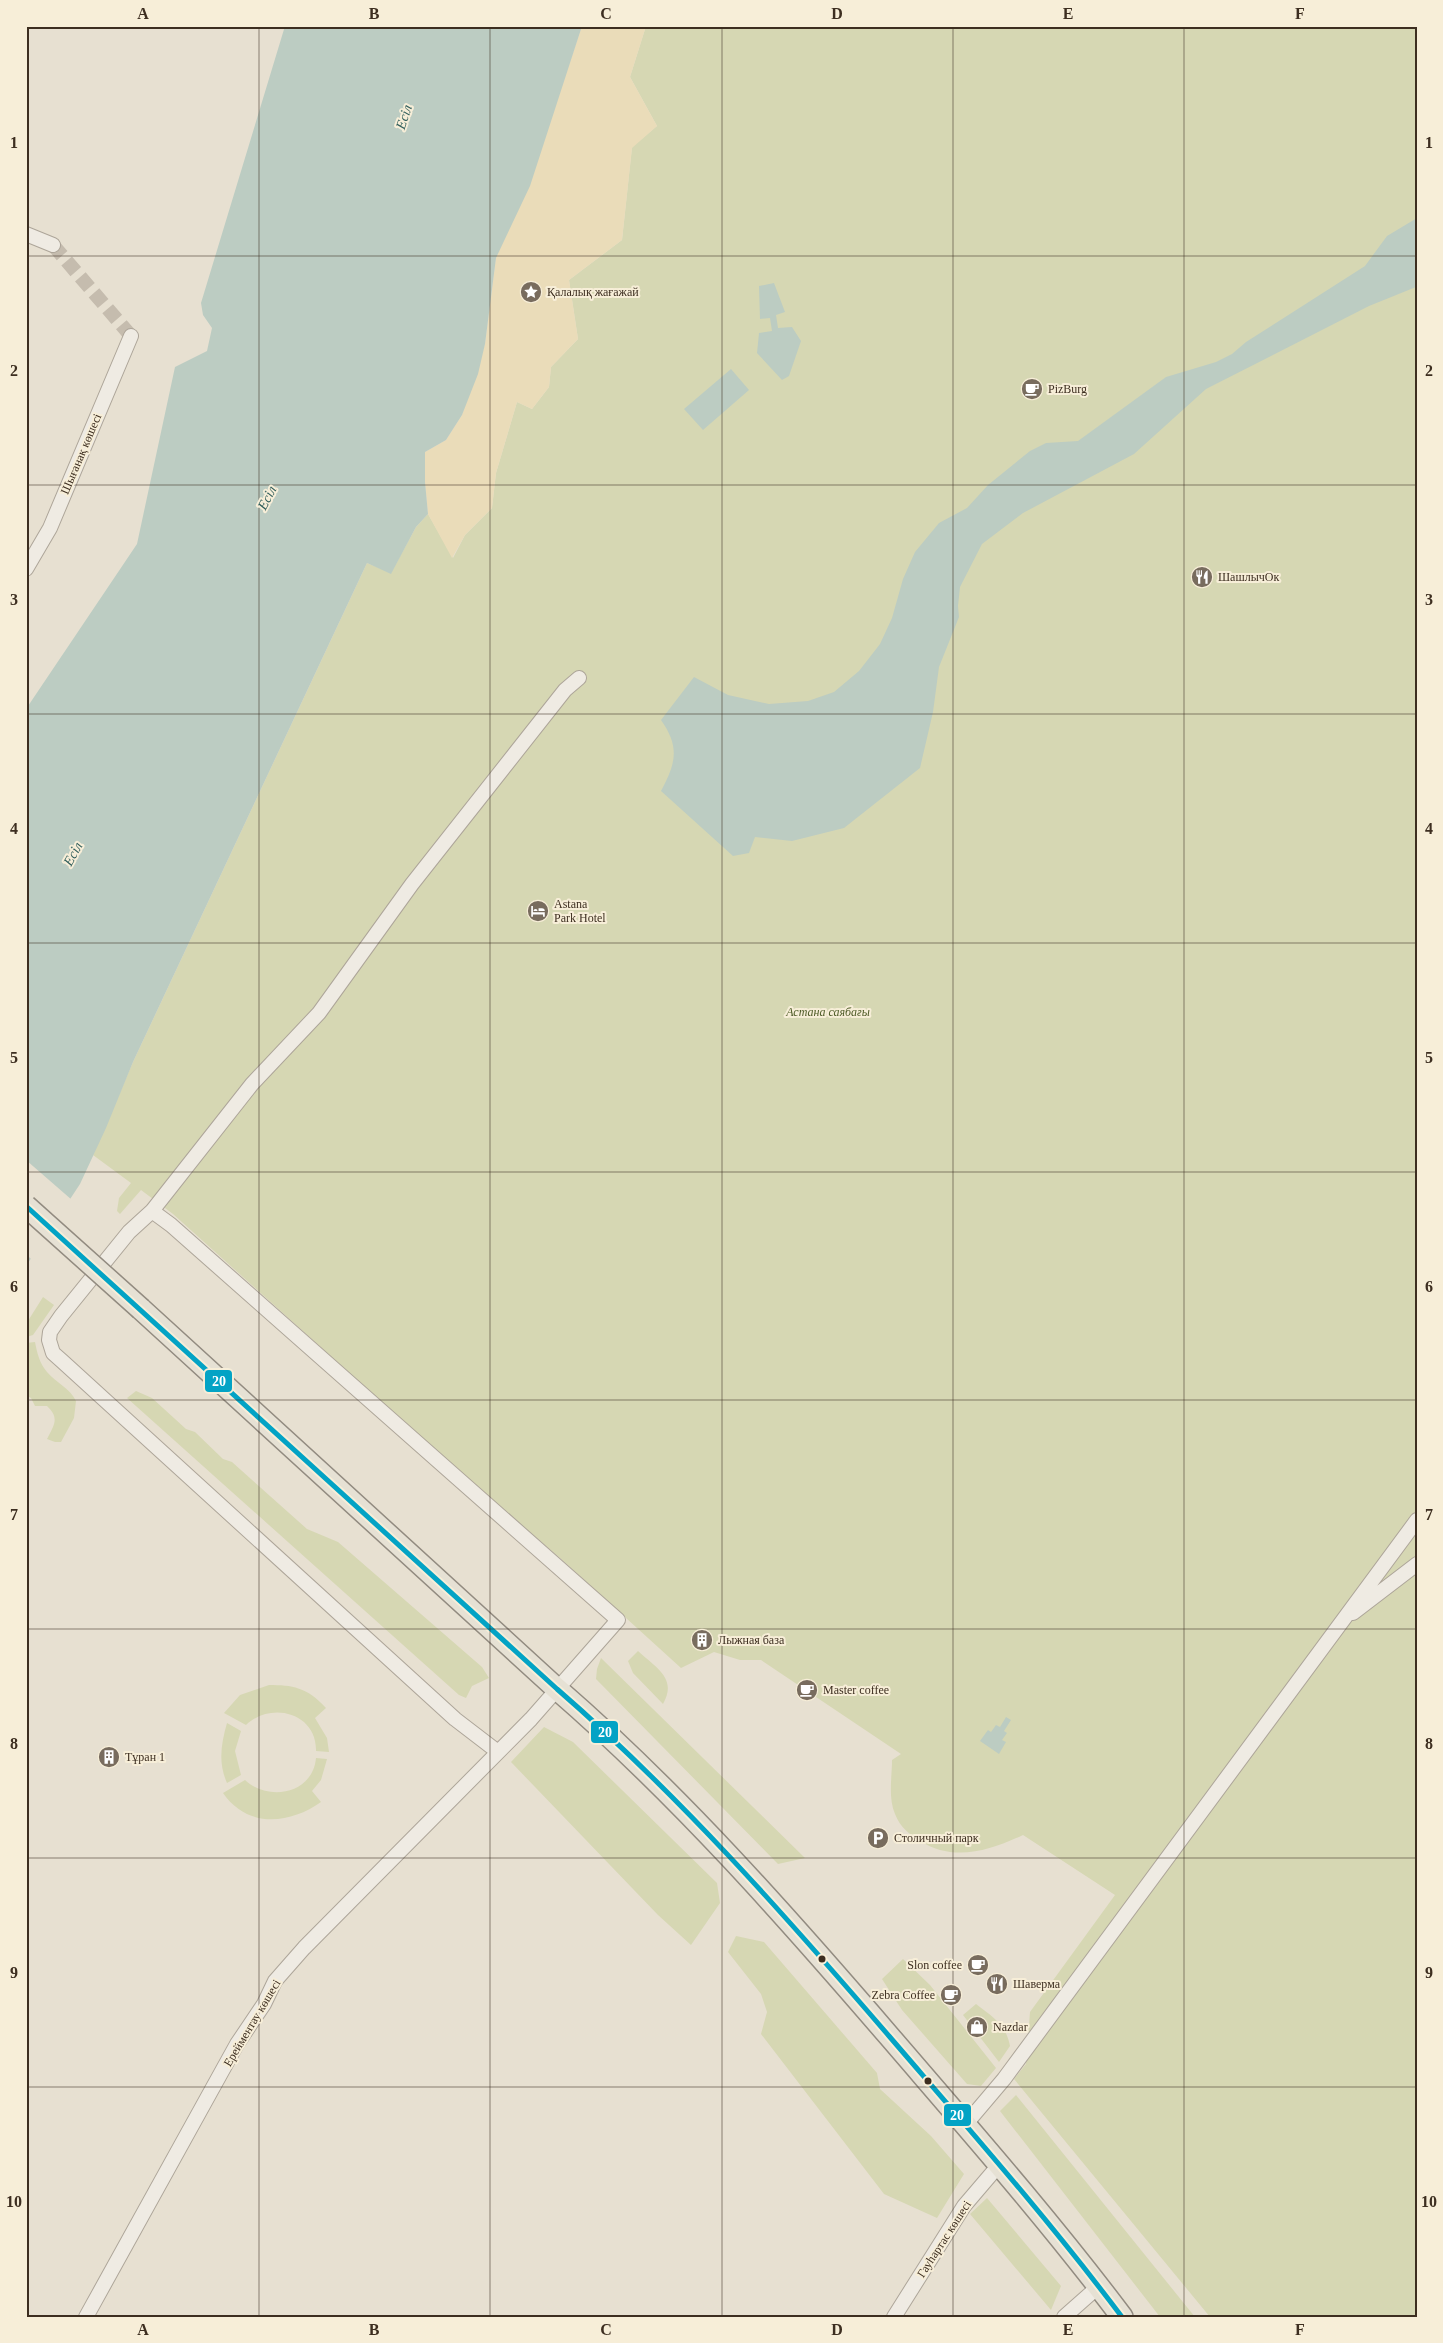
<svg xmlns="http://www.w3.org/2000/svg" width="1443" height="2343" font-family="Georgia,serif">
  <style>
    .green { fill: #d6d7b3 }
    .sand { fill: #eadcb9 }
    .water { fill: #bcccc2 }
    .pier { fill: #e7e0d1 }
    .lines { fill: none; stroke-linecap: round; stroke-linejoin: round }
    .street-tunnel { stroke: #c5bcae; stroke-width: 14; stroke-dasharray: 14 7; stroke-linecap: butt }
    .street-casing { stroke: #ada599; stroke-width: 16 }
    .primary-casing { stroke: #928b80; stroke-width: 24 }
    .street { stroke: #efebe3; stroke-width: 14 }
    .primary { stroke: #e6e1d4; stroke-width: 21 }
    .primary-bridge-casing { stroke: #928b80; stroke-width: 24; stroke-linecap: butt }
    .primary-bridge { stroke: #e6e1d4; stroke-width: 21 }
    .bus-1-casing { stroke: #f7eed8; stroke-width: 9 }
    .bus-1 { stroke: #03a3c5; stroke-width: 5 }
    .grid { fill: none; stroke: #3d2e20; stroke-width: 1; stroke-opacity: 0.55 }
    .bus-dot { fill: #3d2e20; stroke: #f7eed8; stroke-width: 2 }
    .labels { text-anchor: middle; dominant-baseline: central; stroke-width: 4; stroke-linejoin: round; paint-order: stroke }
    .poi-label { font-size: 12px; fill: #3d2e20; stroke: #f7eed8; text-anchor: start }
    .street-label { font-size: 12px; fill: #3d2e20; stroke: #f7eed8 }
    .park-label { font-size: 12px; font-style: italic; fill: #4d5a26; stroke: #f7eed8 }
    .water-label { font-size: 14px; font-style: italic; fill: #2f5d5a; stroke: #f7eed8 }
    .line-badge { stroke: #f7eed8; stroke-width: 2 }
    .badge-label { font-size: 14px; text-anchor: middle; font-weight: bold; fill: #fff }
    .neatline { fill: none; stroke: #3d2e20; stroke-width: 2 }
    .grid-label { font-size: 16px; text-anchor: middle; font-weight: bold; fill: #3d2e20 }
  </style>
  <rect width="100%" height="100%" fill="#e7e0d1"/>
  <path class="green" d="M646,26H1417V2317H1210L1014,2079L1026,2064L1030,2012L1115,1895L1023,1835C990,1851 953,1862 920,1841C909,1834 900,1827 895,1814C888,1798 892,1777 892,1760L901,1754L761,1660H740L714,1652L681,1668L560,1558L448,1462L173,1214L141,1190L120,1214L117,1211L119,1198L131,1183L93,1155L133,1062L367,563L391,573L416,527L428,514L453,558L465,535L492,508L496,473L517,402L532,409L549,387L551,367L578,339L569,280L622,240L632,147L657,126L630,77Z
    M43,1297L54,1305L33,1335L26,1337V1324Z
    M35,1342C37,1353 40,1364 47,1372C56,1383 70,1388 76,1401L74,1418L61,1442H55L47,1439C54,1425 60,1418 47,1406H35L31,1398L26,1395V1343Z
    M136,1391L152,1398L186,1429L195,1432L223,1459L232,1462L307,1529L338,1542L482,1667L489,1678L472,1686L466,1698L459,1695L127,1398Z
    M638,1651C655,1667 678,1678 663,1704L633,1673L628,1661Z
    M601,1658L805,1858L778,1864L596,1679L597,1669Z
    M269,1685C292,1685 307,1687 326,1708L315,1718L327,1738L329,1752L316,1751C317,1713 271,1701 246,1725L224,1713L240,1695Z
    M227,1723L241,1731L235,1751L241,1775L227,1783C218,1763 221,1744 227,1723Z
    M544,1727L573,1742L717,1883L720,1903L691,1945L658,1915L511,1762Z
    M316,1758L327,1759L321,1780L312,1791L321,1802C290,1824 248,1829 223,1793L245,1780C268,1802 313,1794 316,1758Z
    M736,1936L764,1942L877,2073L880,2089L931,2136L964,2174L937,2218L884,2194L761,2034L767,2012L761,1994L728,1952Z
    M903,1959L930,1985L996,2068L981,2086L967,2084L902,2010L882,1979Z
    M976,2004C993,2017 1006,2025 1010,2046L999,2062L963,2015Z
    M1016,2095L1195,2317H1160L1000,2111Z
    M987,2198L1061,2286L1051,2310L970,2214Z"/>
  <path class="sand" d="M582,26H646L630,77L657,126L632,148L622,240L569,280L578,339L551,367L549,387L532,409L517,402L496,473L492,508L465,535L452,558L428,514L425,482V452L446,440L462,415L485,344L496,258L554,109Z"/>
  <path class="water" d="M285,26H582L530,186L496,258L485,344L478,374L462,415L446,440L425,452V482L428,514L416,527L391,574L367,563L133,1062L106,1128L80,1184L26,1266V709L137,544L175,367L207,351L212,328L203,315L201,303Z
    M1417,218L1416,287L1369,306L1206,389L1134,454L1023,513L982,544L960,587L958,606L959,617L939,667L933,712L920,768L844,828L792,841L755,837L749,853L733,856L661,791C676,763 680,747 661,720L694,677L728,695L769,704L808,701L834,692L859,671L880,644L892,618L903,579L915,552L939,523L967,508L988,485L1030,451L1046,443L1078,441L1166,377L1216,362L1232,354L1246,342L1365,266L1387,236Z
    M774,283L785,312L776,315L778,328L792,327L801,341L789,376L782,380L757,353L759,333L772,331L770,318L760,319L759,286Z
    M731,369L749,390L703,430L684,409Z
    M1006,1717L1011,1720L1004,1731L1007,1733L1002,1740L1006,1742L999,1754L980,1741L988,1730L991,1732L996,1725L1000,1727Z"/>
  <path class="pier" d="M26,1160L72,1200L33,1261L26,1254Z"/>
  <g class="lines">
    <path class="street-tunnel" d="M53,245L131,336"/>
    <g class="street-casing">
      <path id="street" d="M26,234L53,245
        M26,569L50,528L131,336
        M1353,1613L1417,1564
        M498,1752L455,1719L62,1361L53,1353L49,1340L50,1332L61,1316L129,1232L152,1211L252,1084L319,1013L412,884L565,690L579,678
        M965,2125L1004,2079L1417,1520
        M86,2317L237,2044L264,2004L275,1981L304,1948L531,1719L618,1620L171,1225L152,1211
        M894,2317L964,2206L999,2165
        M1064,2317L1099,2286"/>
    </g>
    <g class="primary-casing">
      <path id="primary" d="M141,1309L557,1689C678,1794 784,1914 889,2036C968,2128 1049,2220 1122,2317"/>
    </g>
    <use href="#street" class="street"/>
    <use href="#primary" class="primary"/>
    <g class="primary-bridge-casing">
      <path id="primary-bridge" d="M26,1206L141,1309"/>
    </g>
    <use href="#primary-bridge" class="primary-bridge"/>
    <g class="bus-1-casing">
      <path id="bus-1" d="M26,1206L557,1689C678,1794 784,1914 889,2036C968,2128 1049,2220 1122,2317"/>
    </g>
    <use href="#bus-1" class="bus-1"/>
  </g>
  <path class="grid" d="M259,26V2317M490,26V2317M722,26V2317M953,26V2317M1184,26V2317M26,256H1417M26,485H1417M26,714H1417M26,943H1417M26,1172H1417M26,1400H1417M26,1629H1417M26,1858H1417M26,2087H1417"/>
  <defs>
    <g id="sight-disc" transform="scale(1.125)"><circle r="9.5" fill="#786c5e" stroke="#f7eed8"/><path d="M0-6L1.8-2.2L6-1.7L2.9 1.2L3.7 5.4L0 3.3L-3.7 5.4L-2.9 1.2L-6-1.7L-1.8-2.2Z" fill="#fff"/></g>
    <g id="cafe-disc" transform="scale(1.125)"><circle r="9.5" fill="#786c5e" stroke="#f7eed8"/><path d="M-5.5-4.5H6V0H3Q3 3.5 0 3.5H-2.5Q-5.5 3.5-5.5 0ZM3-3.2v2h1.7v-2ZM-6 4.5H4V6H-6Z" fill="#fff"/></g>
    <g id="restaurant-disc" transform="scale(1.125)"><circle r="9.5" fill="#786c5e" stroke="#f7eed8"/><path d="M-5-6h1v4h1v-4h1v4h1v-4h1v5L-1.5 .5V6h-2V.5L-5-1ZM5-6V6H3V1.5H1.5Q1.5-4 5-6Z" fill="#fff"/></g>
    <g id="hotel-disc" transform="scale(1.125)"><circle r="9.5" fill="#786c5e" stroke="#f7eed8"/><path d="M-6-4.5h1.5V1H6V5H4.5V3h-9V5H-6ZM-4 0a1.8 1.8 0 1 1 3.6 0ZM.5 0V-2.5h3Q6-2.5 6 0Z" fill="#fff"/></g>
    <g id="building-disc" transform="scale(1.125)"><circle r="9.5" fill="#786c5e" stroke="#f7eed8"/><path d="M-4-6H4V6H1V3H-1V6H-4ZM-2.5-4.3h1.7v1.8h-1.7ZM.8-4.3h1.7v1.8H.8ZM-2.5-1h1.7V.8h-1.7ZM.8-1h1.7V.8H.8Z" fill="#fff"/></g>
    <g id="parking-disc" transform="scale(1.125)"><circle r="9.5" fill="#786c5e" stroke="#f7eed8"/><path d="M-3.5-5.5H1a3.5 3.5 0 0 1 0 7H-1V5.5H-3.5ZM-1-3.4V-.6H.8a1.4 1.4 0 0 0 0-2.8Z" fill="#fff"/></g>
    <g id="shop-disc" transform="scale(1.125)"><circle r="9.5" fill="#786c5e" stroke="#f7eed8"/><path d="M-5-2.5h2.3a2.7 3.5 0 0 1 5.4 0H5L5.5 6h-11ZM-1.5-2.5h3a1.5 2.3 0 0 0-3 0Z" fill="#fff"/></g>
  </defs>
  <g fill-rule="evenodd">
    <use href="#sight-disc" x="531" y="292"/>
    <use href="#cafe-disc" x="1032" y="389"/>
    <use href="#restaurant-disc" x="1202" y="577"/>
    <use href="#hotel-disc" x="538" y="911"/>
    <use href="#building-disc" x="702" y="1640"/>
    <use href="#cafe-disc" x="807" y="1690"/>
    <use href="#building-disc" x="109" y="1757"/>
    <use href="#parking-disc" x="878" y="1838"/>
    <use href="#cafe-disc" x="978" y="1965"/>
    <use href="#restaurant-disc" x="997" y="1984"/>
    <use href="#cafe-disc" x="951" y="1995"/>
    <use href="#shop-disc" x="977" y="2027"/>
  </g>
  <g class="bus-dot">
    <circle cx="822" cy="1959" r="4.5"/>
    <circle cx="928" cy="2081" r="4.5"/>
  </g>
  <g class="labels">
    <g class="poi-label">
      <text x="547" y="292">Қалалық жағажай</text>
      <text x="1048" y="389">PizBurg</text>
      <text x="1218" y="577">ШашлычОк</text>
      <text x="554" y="904">Astana<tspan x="554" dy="14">Park Hotel</tspan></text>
      <text x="718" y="1640">Лыжная база</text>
      <text x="823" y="1690">Master coffee</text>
      <text x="125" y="1757">Тұран 1</text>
      <text x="894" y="1838">Столичный парк</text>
      <text x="962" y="1965" text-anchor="end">Slon coffee</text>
      <text x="1013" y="1984">Шаверма</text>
      <text x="935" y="1995" text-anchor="end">Zebra Coffee</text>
      <text x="993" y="2027">Nazdar</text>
    </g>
    <g class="street-label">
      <text transform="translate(81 454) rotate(-67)">Шығанақ көшесі</text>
      <text transform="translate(252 2023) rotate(-59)">Ерейментау көшесі</text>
      <text transform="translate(944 2239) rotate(-57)">Гауhартас көшесі</text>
    </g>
    <g class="park-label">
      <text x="828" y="1012">Астана саябағы</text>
    </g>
    <g class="water-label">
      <text transform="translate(404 117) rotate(-71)">Есіл</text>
      <text transform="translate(267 498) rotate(-62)">Есіл</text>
      <text transform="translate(73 854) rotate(-61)">Есіл</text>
    </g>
  </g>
  <g class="line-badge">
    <rect x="204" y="1369" width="29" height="24" rx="5" fill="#03a3c5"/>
    <rect x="590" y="1720" width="29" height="24" rx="5" fill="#03a3c5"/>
    <rect x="943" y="2103" width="29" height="24" rx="5" fill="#03a3c5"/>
  </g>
  <g class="badge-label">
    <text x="219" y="1386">20</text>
    <text x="605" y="1737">20</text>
    <text x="957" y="2120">20</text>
  </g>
  <rect width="1443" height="2343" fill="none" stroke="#f7eed8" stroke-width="55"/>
  <rect x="28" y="28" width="1388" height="2288" class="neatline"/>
  <g class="grid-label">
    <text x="143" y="19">A</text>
    <text x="374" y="19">B</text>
    <text x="606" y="19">C</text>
    <text x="837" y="19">D</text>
    <text x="1068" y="19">E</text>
    <text x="1300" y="19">F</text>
    <text x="14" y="148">1</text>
    <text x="1429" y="148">1</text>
    <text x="14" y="376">2</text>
    <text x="1429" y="376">2</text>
    <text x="14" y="605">3</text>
    <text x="1429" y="605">3</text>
    <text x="14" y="834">4</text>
    <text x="1429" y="834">4</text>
    <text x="14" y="1063">5</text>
    <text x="1429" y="1063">5</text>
    <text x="14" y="1292">6</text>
    <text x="1429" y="1292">6</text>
    <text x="14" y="1520">7</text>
    <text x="1429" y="1520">7</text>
    <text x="14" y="1749">8</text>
    <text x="1429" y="1749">8</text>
    <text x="14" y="1978">9</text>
    <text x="1429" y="1978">9</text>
    <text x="14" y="2207">10</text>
    <text x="1429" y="2207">10</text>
    <text x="143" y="2335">A</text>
    <text x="374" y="2335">B</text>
    <text x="606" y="2335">C</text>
    <text x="837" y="2335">D</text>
    <text x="1068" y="2335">E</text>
    <text x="1300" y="2335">F</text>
  </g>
</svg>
